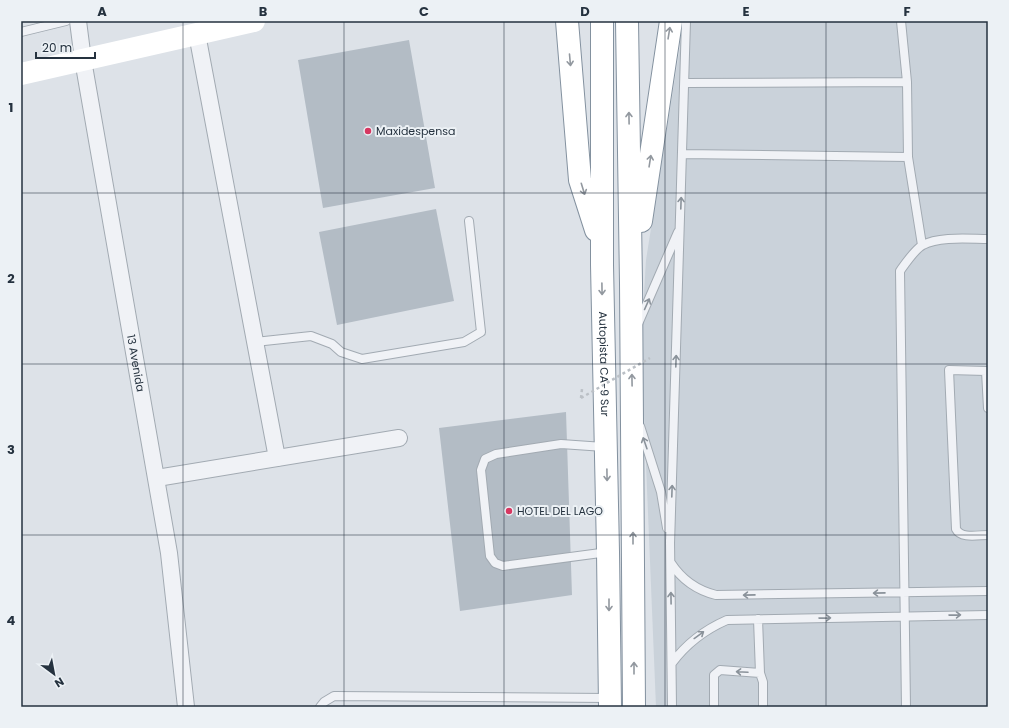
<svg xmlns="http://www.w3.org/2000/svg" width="1009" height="728" font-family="Poppins,sans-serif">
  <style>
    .built { fill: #cad2da }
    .building { fill: #b3bcc5 }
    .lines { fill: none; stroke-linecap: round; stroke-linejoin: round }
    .service-casing { stroke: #a2aab2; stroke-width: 10 }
    .minor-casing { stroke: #a2aab2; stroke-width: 18 }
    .trunk-casing { stroke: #83919f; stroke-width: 24 }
    .path { stroke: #bbc0c6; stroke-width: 2.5; stroke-dasharray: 3 3; stroke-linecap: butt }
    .service { stroke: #f0f2f6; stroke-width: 8 }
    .minor { stroke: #f0f2f6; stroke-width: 16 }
    .secondary { stroke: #fff; stroke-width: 22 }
    .trunk { stroke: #fff; stroke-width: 22 }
    .path-bridge { stroke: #bbc0c6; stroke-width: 2.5; stroke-dasharray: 3 3; stroke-linecap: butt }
    .oneway { stroke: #92989f }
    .oneway2 { stroke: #8a929a }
    .grid { fill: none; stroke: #25323f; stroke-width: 1; stroke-opacity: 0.55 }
    .poi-dot { fill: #d73761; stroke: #ecf1f5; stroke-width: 1.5 }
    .labels { text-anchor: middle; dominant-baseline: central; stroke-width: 4; stroke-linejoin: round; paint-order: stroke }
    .poi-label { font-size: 11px; fill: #25323f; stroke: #ecf1f5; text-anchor: start }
    .street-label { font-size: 11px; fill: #25323f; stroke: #ecf1f5 }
    .neatline { fill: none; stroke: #25323f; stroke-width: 1.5 }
    .grid-label { font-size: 13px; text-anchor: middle; font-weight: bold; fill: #25323f }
  </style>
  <rect width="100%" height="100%" fill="#dde2e8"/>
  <path class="built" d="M684,21H988V707H656L641,343L646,260Z"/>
  <path class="building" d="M409,40L435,188L323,208L298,60Z
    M436,209L454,301L337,325L319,232Z
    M566,412L572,595L460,611L439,428Z"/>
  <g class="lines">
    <g class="service-casing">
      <path id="service" d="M901,21L907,82L908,157L922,245
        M21,32L66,21
        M685,83L907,82
        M682,154L908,157
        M638,324L678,232
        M255,342L311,336L332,344L341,352L362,359L464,342L481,332L469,221
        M988,408L986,371L949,370L956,529C961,539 978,535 988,535
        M640,426L661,492L667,528
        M604,447L561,444L496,454L485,459L481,470L490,556L495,563L503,566L608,552
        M670,540L672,707
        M670,544L686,21
        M671,563C682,580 696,590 716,595L988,591
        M758,619L760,673
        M672,663C687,643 704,630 727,620L988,615
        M320,707L324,702L334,696L609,698
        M714,707V675L720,670L760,673L763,682V707
        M906,707L900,271C905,264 915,249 923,245C939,236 970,239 988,239"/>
    </g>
    <g class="minor-casing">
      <g id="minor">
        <path id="s1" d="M78,21L83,60L169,553L186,707"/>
        <path d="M197,34L277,458"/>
        <path d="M157,478L399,438"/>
      </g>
    </g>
    <g class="trunk-casing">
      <g id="trunk">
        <path d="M567,21L580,180L596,230"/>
        <path id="s2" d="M602,21V265L608,552L610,707"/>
        <path d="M627,21L631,283L634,707"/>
        <path d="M641,221L671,21"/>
      </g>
    </g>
    <path class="path" d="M581,398L582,389"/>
    <use href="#service" class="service"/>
    <use href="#minor" class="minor"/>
    <path class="secondary" d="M21,74L254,21"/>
    <use href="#trunk" class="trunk"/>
    <path class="path-bridge" d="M581,398L650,358"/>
  </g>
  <defs><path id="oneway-shaft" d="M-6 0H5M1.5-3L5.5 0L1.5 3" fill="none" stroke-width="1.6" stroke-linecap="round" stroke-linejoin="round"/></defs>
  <g class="oneway">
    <use href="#oneway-shaft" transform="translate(669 33) rotate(-81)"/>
    <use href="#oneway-shaft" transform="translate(570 60) rotate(85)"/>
    <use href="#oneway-shaft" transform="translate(629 118) rotate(-91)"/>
    <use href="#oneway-shaft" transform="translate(650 161) rotate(-81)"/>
    <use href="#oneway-shaft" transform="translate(583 189) rotate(73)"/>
    <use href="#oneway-shaft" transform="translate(602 289) rotate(89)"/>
    <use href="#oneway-shaft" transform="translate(632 380) rotate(-91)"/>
    <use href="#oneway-shaft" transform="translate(607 475) rotate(89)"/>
    <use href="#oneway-shaft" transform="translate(633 538) rotate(-90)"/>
    <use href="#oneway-shaft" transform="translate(609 605) rotate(90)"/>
    <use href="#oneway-shaft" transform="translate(634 668) rotate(-90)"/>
  </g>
  <g class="oneway2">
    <use href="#oneway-shaft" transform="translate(681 203) rotate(-88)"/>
    <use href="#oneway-shaft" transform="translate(647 304) rotate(-66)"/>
    <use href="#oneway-shaft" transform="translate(676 361) rotate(-88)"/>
    <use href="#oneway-shaft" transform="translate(645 443) rotate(-109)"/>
    <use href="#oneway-shaft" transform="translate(672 491) rotate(-88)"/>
    <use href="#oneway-shaft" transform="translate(879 593) rotate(179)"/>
    <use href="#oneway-shaft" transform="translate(749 595) rotate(179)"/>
    <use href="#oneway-shaft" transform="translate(671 598) rotate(-91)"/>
    <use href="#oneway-shaft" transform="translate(955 615) rotate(-1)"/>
    <use href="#oneway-shaft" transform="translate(825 618) rotate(-1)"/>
    <use href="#oneway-shaft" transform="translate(699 635) rotate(-36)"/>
    <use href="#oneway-shaft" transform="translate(742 672) rotate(-177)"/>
  </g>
  <path class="grid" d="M183,21V707M344,21V707M504,21V707M665,21V707M826,21V707M21,193H988M21,364H988M21,535H988"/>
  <g class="poi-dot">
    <circle cx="368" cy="131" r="4"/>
    <circle cx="509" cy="511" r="4"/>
  </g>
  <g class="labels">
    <g class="poi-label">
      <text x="376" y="131">Maxidespensa</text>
      <text x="517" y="511">HOTEL DEL LAGO</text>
    </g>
    <g class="street-label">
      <text stroke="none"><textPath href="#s1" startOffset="347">13 Avenida</textPath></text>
      <text stroke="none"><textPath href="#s2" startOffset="343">Autopista CA-9 Sur</textPath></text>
    </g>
  </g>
  <rect width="1009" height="728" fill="none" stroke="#ecf1f5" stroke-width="44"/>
  <g transform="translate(54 674) rotate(148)" stroke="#ecf1f5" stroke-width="3" paint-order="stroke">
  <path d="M0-3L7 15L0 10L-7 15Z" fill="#25323f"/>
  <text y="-6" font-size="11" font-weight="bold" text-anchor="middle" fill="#25323f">N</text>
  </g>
  <path d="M36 52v6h59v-6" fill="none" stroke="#25323f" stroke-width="2"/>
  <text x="42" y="52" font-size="12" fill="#25323f" stroke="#ecf1f5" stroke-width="3" paint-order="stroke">20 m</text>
  <rect x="22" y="22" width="965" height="684" class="neatline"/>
  <g class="grid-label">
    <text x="102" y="16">A</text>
    <text x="263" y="16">B</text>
    <text x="424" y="16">C</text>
    <text x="585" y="16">D</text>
    <text x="746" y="16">E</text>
    <text x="907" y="16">F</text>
    <text x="11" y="112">1</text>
    <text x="11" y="283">2</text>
    <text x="11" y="454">3</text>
    <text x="11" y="625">4</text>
  </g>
</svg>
